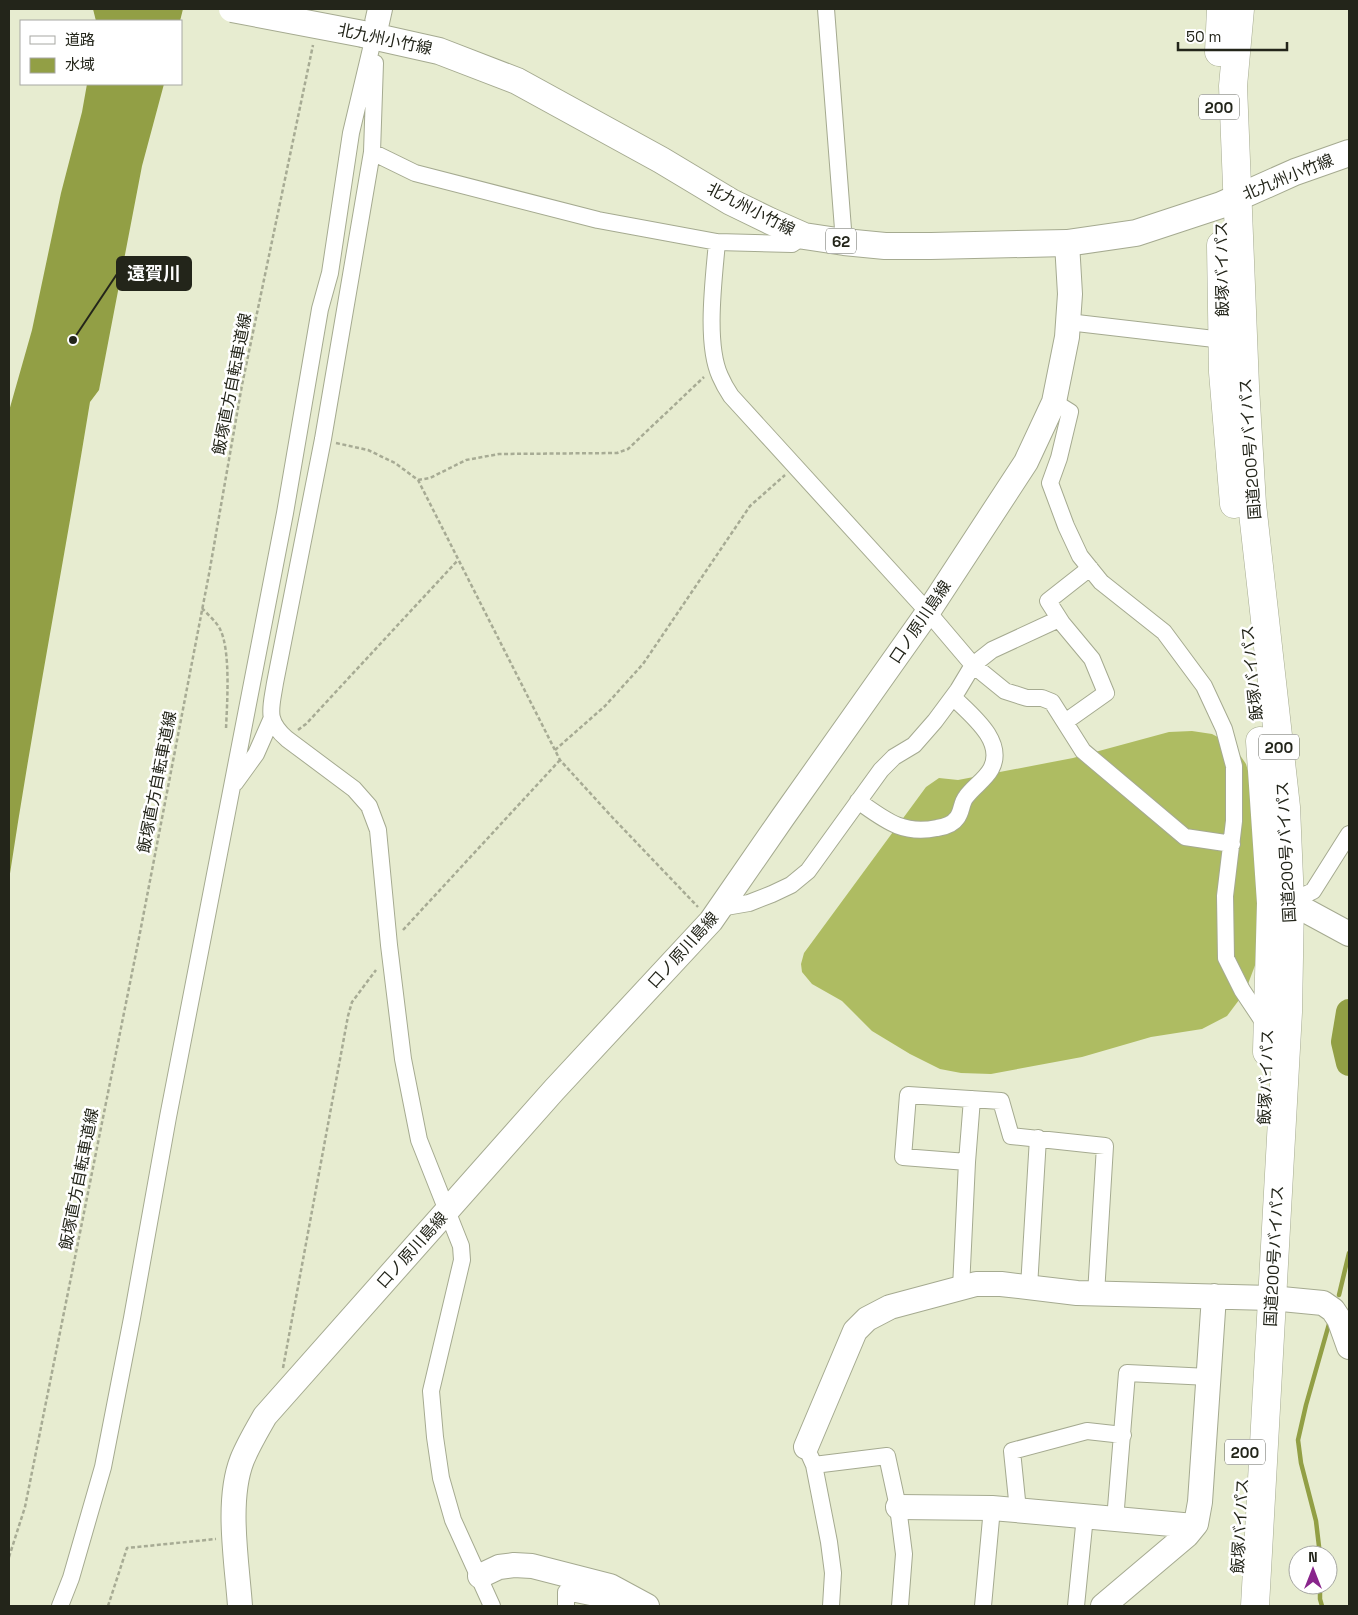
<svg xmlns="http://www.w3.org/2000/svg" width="1358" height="1615" font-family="'Space Grotesk','Noto Sans JP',sans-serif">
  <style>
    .forest { fill: #aebc62 }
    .water { fill: #929f45 }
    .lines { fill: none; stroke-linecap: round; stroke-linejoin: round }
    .stream { stroke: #929f45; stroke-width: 4.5 }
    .river { stroke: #929f45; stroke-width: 26 }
    .street-casing { stroke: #a5aa90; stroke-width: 18 }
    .secondary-casing { stroke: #a5aa90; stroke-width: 26 }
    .primary-casing { stroke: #a5aa90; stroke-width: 28 }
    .highway-casing { stroke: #a5aa90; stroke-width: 29 }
    .path { stroke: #a7ab94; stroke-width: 2.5; stroke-dasharray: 4 2.5; stroke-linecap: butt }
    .street { stroke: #fff; stroke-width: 16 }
    .secondary { stroke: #fff; stroke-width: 24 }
    .primary { stroke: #fff; stroke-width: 26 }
    .highway { stroke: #fff; stroke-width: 28 }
    .primary-bridge-casing { stroke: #a5aa90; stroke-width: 28; stroke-linecap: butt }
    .primary-bridge { stroke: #fff; stroke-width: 26 }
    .labels { text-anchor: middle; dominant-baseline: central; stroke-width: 5; stroke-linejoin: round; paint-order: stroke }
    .shield { fill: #fff; stroke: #65665f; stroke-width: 1 }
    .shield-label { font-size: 15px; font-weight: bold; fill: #23251a }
    .street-label { font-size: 16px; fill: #23251a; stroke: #fff }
    .leader { fill: none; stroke: #23251a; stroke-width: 2 }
    .callout-dot { fill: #23251a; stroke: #fff; stroke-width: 2 }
    .callout { fill: #23251a; stroke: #23251a; stroke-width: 2 }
    .callout-label { font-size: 18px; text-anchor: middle; font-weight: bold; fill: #fff }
  </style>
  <rect width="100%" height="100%" fill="#e7ecd0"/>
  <path class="forest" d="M1192,731L1212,734L1233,745L1246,764L1257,802L1264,875L1257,960L1245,992L1227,1016L1202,1029L1151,1037L1082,1057L991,1074L961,1073L940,1069L910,1054L872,1031L842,1001L812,984L802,972L801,964L804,953L926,787L939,778L958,780L1073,758L1169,732Z"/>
  <path class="water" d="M93,9H183L180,21H96Z
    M87,84H164L142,166L99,390L90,402C64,562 33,720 9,880V411L32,330L61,193L82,112Z"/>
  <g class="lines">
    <path class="stream" d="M1339,1295L1349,1253
      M1320,1555L1316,1521L1301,1463L1298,1440L1306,1405L1329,1324
      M1320,1585V1599L1322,1606"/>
    <path class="river" d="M1349,1012L1344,1042L1349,1063"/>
    <g class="street-casing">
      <path id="street" d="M826,9L844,242
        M372,152L375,63
        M717,242C714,278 705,343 720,376C723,383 727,390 731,396L928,612L973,665L1005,691L1027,698H1042L1052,702L1083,751L1185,837L1232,844
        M1068,322L1223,340
        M1054,402L1070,412L1059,458L1050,483L1066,526L1080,556L1101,582L1164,632L1204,686L1224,729L1234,766V821L1225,896L1226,958L1242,990L1266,1026
        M1065,722L1106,693L1092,659L1062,623L1048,601L1090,568
        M235,783L256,754L271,720
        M858,801C885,820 902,835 937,828C944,827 953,824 957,818C962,812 961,803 966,797C973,787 985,780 991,769C1006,741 970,714 953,697
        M1290,902L1313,891L1349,834
        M720,908L749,903L772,894L791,885L808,871L881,770L894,757L914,745L935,721L958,690L973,665L992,650L1059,619
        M967,1162L972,1099
        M1029,1287L1038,1138
        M961,1288L967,1162L903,1157L908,1095L1001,1101L1011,1136L1105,1146L1096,1294
        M810,1456L814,1465L829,1542L833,1573L831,1606
        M814,1465L887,1456L898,1507L904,1554L900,1606
        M1018,1510L1012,1451L1087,1431L1123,1435
        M1115,1520L1127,1373L1209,1377
        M60,1606L71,1578L103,1467L132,1318L168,1117L285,513L320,309L330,273L351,133L374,36
        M492,1606L453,1520L441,1478L435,1437L431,1391L462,1260L461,1246L419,1140L403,1059L389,945L378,830L369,806L354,789L287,739C265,720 271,709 275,683L323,439L372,152L415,173L598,220L717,242L792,244L804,236
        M566,1606V1592L619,1603L620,1606
        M983,1606L992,1508
        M1076,1606L1085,1516"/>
    </g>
    <g class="secondary-casing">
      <path id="secondary" d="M374,36L380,9
        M1272,903L1290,902L1349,934
        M806,1447L855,1331L867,1319L890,1307L976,1284H1001L1077,1293L1271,1298L1323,1303L1333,1310L1339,1319L1349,1347
        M898,1507L992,1508L1194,1526
        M480,1576L499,1567L514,1565L532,1566L610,1586L647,1606
        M240,1606C237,1563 226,1501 242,1460C248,1445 257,1430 265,1416L554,1090L711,921L783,817L928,612L1026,462L1054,402L1067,337L1070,294L1067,243
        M1103,1606L1187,1535L1196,1524L1200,1502L1214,1296"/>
    </g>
    <g class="primary-casing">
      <path id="primary" d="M363,34L439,51L517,81L661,160L731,202L770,221L804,236L844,242L885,246H931L1067,243L1136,233L1221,205L1295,172L1349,153"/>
    </g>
    <g class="highway-casing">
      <path id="highway" d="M1240,9L1233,86L1245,386L1252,504L1286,807L1290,902L1288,1012L1255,1606
        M1219,52L1221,9
        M1221,245L1223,372L1234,504
        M1260,741L1271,903L1267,1052"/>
    </g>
    <path class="path" d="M336,443L368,450L395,463L418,480L560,760L612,817L698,907
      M418,480L430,478L466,460L499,454L617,453L628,449L704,377
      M202,608C207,614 216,621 220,629C231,651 227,704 226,729
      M298,730L306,724L458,560
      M555,750L605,706L643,664L750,506L785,475
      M403,930L560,760
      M283,1368L348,1016L352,1002L376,970
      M9,1557L25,1507L138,943L209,574L242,385L313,45
      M108,1606L127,1548L216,1539"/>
    <use href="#street" class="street"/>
    <use href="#secondary" class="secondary"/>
    <use href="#primary" class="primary"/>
    <use href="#highway" class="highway"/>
    <g class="primary-bridge-casing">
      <path id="primary-bridge" d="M232,9L363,34"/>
    </g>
    <use href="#primary-bridge" class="primary-bridge"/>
  </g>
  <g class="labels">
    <g class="shield">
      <rect x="1199" y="94.5" width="40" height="25" rx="4"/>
      <rect x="826" y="228.5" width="30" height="25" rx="4"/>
      <rect x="1259" y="734.5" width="40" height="25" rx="4"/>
      <rect x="1225" y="1439.5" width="40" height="25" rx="4"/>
    </g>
    <g class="shield-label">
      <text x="1219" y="107">200</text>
      <text x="841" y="241">62</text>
      <text x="1279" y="747">200</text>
      <text x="1245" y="1452">200</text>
    </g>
    <g class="street-label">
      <text transform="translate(385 39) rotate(12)">北九州小竹線</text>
      <text transform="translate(1288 177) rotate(-22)">北九州小竹線</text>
      <text transform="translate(751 209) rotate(27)">北九州小竹線</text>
      <text transform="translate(1222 269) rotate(-91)">飯塚バイパス</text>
      <text transform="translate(232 384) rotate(-79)">飯塚直方自転車道線</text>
      <text transform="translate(1250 449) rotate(-94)">国道200号バイパス</text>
      <text transform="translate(920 622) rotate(-56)">口ノ原川島線</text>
      <text transform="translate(1252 673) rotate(-96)">飯塚バイパス</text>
      <text transform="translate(157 782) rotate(-79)">飯塚直方自転車道線</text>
      <text transform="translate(1286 852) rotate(-93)">国道200号バイパス</text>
      <text transform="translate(683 950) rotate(-48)">口ノ原川島線</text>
      <text transform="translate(1266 1077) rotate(-88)">飯塚バイパス</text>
      <text transform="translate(79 1179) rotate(-79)">飯塚直方自転車道線</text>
      <text transform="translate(412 1250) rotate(-48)">口ノ原川島線</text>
      <text transform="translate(1274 1256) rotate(-87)">国道200号バイパス</text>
      <text transform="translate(1240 1526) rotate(-87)">飯塚バイパス</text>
    </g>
  </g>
  <path class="leader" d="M73 340L117 274"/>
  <circle class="callout-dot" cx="73" cy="340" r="5"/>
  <rect class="callout" x="117" y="257" width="74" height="33" rx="5"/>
  <g class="callout-label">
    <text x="154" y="280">遠賀川</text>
  </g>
  <rect width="1358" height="1615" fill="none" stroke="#23251a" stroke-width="20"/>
  <rect x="20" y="20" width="162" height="65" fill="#ffffff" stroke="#a7a8a3"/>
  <rect x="30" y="36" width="25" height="8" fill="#ffffff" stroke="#a7a8a3"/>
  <text x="65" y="45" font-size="15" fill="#23251a">道路</text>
  <rect x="30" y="58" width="25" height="15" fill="#929f45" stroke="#a7a8a3"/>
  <text x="65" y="70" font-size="15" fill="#23251a">水域</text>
  <g transform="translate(1313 1570)"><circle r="24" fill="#ffffff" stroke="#a7a8a3"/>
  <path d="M0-4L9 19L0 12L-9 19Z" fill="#89258c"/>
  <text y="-8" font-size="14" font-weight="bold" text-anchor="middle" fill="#23251a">N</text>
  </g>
  <path d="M1178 42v8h109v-8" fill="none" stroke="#23251a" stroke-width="2.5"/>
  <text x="1186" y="42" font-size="15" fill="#23251a" stroke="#ffffff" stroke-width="4" paint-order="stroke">50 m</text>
</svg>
